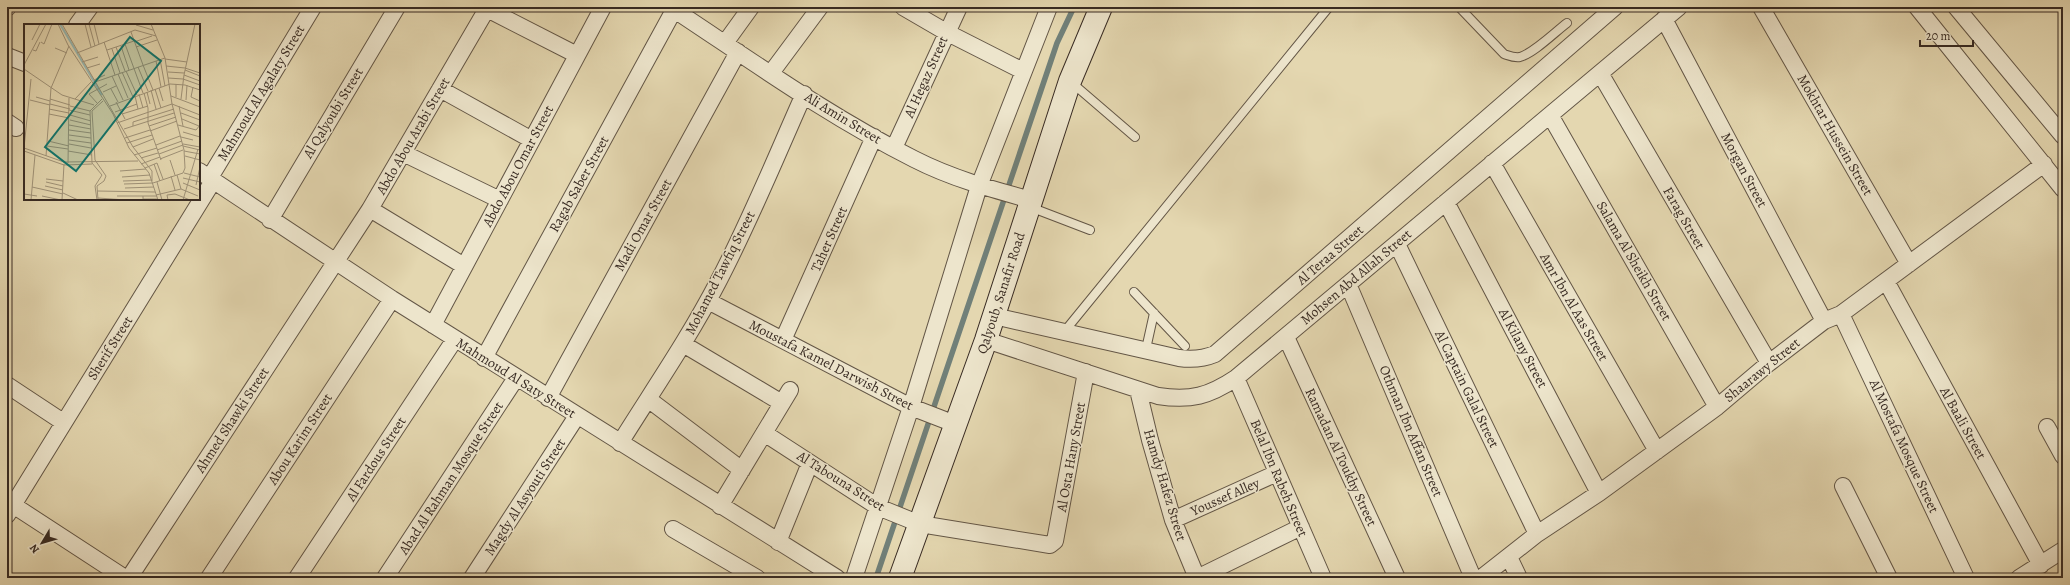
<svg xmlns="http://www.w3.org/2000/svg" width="2070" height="585" font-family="Alegreya,serif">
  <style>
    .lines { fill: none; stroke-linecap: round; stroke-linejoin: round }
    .stream { stroke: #718079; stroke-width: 5.5 }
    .lane-casing { stroke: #635646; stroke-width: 10 }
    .street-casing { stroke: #635646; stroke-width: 18 }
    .secondary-casing { stroke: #382b23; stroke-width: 24 }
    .lane { stroke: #ede5cc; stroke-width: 8 }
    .street { stroke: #ede5cc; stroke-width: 16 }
    .secondary { stroke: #ede5cc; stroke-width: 22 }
    .labels { text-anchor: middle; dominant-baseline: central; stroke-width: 3; stroke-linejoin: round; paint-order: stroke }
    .street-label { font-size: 14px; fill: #382b23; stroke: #ede5cc }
    .inset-river { fill: none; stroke: #97b8b2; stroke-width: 2 }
    .inset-road { fill: none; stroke: #9f9278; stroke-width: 1 }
    .view { fill: #0f766e; fill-opacity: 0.15; stroke: #0f766e; stroke-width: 2 }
    .inset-edge { fill: none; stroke: #382b23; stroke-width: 2 }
  </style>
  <rect width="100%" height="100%" fill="#e4d7b0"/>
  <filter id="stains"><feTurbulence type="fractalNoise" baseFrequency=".005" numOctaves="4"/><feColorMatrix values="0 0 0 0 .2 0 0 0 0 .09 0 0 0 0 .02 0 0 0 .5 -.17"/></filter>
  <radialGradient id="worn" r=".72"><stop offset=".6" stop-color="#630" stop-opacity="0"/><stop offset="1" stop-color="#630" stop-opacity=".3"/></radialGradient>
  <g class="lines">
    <path class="stream" d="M876,578L1057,43L1074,7"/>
    <g class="lane-casing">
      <path id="lane" d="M1459,7L1504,54C1510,56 1514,58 1520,57C1534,53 1555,32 1567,23
        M1071,82L1135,137
        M1030,207L1090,230
        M1134,292L1185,346
        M1064,332L1329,7
        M1146,349L1154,313"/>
    </g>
    <g class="street-casing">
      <path id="street" d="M670,7C749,59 828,116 914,159C951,178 991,189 1031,200
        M903,7L946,32L1023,71
        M1761,7L1909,264
        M1917,7L2063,189
        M1956,7L2063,136
        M7,8L8,7
        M487,9L577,55
        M1664,19L1824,321
        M77,25L90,7
        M725,43L751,7
        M7,56L25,63
        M771,73L820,7
        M1600,73L1769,363
        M440,89L532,140
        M1550,115L1717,407
        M7,122L16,128
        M894,148L959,7
        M403,153L500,200
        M1492,163L1657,451
        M199,171L392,299L837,578
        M209,179L313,7
        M1446,202L1599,493
        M370,209L464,266
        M270,220L397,7
        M1397,244L1537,534
        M1886,281L2041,565
        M1348,284L1473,578
        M708,301L911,407L955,424
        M1841,314L1966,578
        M994,316L1179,358C1193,360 1203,359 1215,354L1615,7
        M433,325L603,7
        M1286,337L1397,578
        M783,340L874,137
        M986,340L1158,396C1191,401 1209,396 1236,378L1679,7
        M683,344L782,403
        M484,358L674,10
        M1236,378L1323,578
        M7,385L63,422
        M1138,390L1150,440L1173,520L1197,578L1301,527
        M548,398L738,52
        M648,399L742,470
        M2047,427L2063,456
        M764,433L878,507L920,524L1050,545L1055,541L1086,372
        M620,443C653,390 689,338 718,282C750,221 776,157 804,94
        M1843,486L1889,578
        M13,505L125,578
        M720,506L790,390
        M7,515L213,181
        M1173,520L1277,473
        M673,529L757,578
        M778,542L810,463
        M1509,557L1519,578
        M129,578L370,209L488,7
        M209,578L392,299
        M297,578L455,339
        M385,578L516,378
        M472,578L577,416
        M854,578L911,407L979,186L1049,7
        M1481,578L1537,534L1599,493L1717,407L1769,363L1824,321L1841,314L2044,164
        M2019,578L2063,550"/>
    </g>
    <g class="secondary-casing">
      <path id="secondary" d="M900,578L986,340L1070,81L1101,7"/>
    </g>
    <use href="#lane" class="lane"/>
    <use href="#street" class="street"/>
    <use href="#secondary" class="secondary"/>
  </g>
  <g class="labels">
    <g class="street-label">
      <text transform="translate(926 77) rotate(-66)">Al Hegaz Street</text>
      <text transform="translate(261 93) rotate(-59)">Mahmoud Al Agalaty Street</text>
      <text transform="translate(333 113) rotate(-59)">Al Qalyoubi Street</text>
      <text transform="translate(843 118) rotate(31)">Ali Amin Street</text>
      <text transform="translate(1835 135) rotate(60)">Mokhtar Hussein Street</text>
      <text transform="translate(413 136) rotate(-60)">Abdo Abou Arabi Street</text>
      <text transform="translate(518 166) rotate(-62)">Abdo Abou Omar Street</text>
      <text transform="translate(1744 170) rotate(62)">Morgan Street</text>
      <text transform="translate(579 184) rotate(-61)">Ragab Saber Street</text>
      <text transform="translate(1684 218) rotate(60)">Farag Street</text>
      <text transform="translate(643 225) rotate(-61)">Madi Omar Street</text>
      <text transform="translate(829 239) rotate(-66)">Taher Street</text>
      <text transform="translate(1330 255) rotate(-41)">Al Teraa Street</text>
      <text transform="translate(1634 261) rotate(60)">Salama Al Sheikh Street</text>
      <text transform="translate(720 273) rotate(-63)">Mohamed Tawfiq Street</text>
      <text transform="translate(1356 277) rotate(-40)">Mohsen Abd Allah Street</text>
      <text transform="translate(1001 293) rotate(-72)">Qalyoub, Sanafir Road</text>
      <text transform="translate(1574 307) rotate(60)">Amr Ibn Al Aas Street</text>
      <text transform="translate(110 348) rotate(-58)">Sherif Street</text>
      <text transform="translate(1523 348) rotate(62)">Al Kilany Street</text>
      <text transform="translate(831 365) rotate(27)">Moustafa Kamel Darwish Street</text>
      <text transform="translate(1762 370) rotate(-39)">Shaarawy Street</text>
      <text transform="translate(516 378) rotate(32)">Mahmoud Al Saty Street</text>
      <text transform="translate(1467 389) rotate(64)">Al Captain Galal Street</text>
      <text transform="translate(232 420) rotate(-57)">Ahmed Shawki Street</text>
      <text transform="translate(1963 423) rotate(61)">Al Baali Street</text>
      <text transform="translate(1411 431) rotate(67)">Othman Ibn Affan Street</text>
      <text transform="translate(300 439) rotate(-57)">Abou Karim Street</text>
      <text transform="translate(1904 446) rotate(65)">Al Mostafa Mosque Street</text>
      <text transform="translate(1071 457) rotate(-80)">Al Osta Hany Street</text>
      <text transform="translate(1341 457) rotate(65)">Ramadan Al Toukhy Street</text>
      <text transform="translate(376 459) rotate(-57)">Al Fardous Street</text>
      <text transform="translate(451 478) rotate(-57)">Abad Al Rahman Mosque Street</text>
      <text transform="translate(1279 478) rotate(67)">Belal Ibn Rabeh Street</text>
      <text transform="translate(841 481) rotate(32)">Al Tabouna Street</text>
      <text transform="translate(1165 485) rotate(73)">Hamdy Hafez Street</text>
      <text transform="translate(525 497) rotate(-57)">Magdy Al Asyouti Street</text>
      <text transform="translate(1225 497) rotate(-24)">Youssef Alley</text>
    </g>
  </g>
  <g transform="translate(24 24)">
    <rect width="176" height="176" fill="#e4d7b0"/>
    <path class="inset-river" d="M36,0L78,71"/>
    <path class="inset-road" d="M34,0L44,21L89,90L105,124L125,149L134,176M38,0L109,123L128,147V157M61,0L67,23M65,0L71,22M70,0L75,20M127,0L141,34L148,80L160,126L161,144L159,149L129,159M112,1L129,6M107,8L119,41M8,16L16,0M17,18L20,20L28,0M80,18L91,51M110,18L128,12M101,20L119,69M97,22L105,46M92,23L101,47M112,23L133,16M31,24L43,29M88,25L96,49M9,26L12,27L16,18M83,26L110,17M53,29L111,6L132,12M136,35L141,62M141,35L163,38M132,37L137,63M58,38L74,33M0,41L22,0M119,41L129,66M142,42L161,44L176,49M114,43L124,67M63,44L76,40M0,45L38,71L70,81M161,46L176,52M102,47L113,71M98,48L109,73M144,48L160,49M94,50L104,74M160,51L176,57M88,52L99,76M144,54L159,55L176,61M70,56L81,51M71,58L141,34M152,60V73M169,63L167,73L176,77M135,64L139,77M87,65L94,78M131,65L137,84M127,66L132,85M79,68L92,62M123,68L126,80M120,69L124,84V99L137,136M115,70L119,84M111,72L114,85M147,72L176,83M12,73L26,77M26,75L46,81M51,75L67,58M157,75L160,51L171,0M6,76L26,81M162,76L163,61M92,78L101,95M73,79L65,70L83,60M26,80L46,85M46,82L66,87M86,82L146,60L161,61L176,66M155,82L159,102M25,85L45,89M45,86L66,91M91,88L113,80M157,89L176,96M25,90L45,94M98,90L124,82M46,91L67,97M158,95L175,102M46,96L67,101M93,99L148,80L176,91M45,101L67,105M154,101L172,106L176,101M109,102V98L150,85M125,102L152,93M100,105L150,89M45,106L67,109M126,107L153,97M159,108L176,113M45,111L67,114M157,113L169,116M101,114L126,106M45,116L67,119M24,117L45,122M103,119L128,111M45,120L67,124M159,120L176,123M132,121L156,112M23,122L44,125M159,122L176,126M109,123L129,115M0,124L40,138L114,137M0,124L7,55M133,126L158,117M0,127L40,141L68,140M44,127L68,131M160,127L176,130M135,130L159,121M110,131L133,124M22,132L27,64L45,22M161,132L176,136M117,134L134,129M136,135L159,126M146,136L151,151M44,139L45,74M117,140L136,133M130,140L136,157M121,144L133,139L139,155M96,147L122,145M160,149L176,153M153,151L157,165M147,152L151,166M98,153L126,151M159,154L176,158M22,155L39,157M99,157L128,156M22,158L39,162M133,158L138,176M159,159L176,166M100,160L129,159M172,161L176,143M21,162L39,166M8,163L39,170M101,164L130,163M73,167L131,168M39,169L54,176M0,170L13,172M132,171L157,165L174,172M18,172L37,176M93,172H133M119,172V175H133M74,174L102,176M7,176L11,131M38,176L40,140M73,176L71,162L78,151L68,139L66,87L78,75M74,176L73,162L80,157L82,152L71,136L68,87L79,77M144,176L143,171L151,170L166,176M159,176L174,125"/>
    <path class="view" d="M106,13L137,37L52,147L21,123Z"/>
    <rect width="176" height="176" class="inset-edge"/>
  </g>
  <rect width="2070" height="585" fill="none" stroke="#e4d7b0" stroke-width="24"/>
  <rect x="8" y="8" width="2054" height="569" fill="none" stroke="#382b23" stroke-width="2"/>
  <rect x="12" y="12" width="2046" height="561" fill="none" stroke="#382b23"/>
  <g transform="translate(42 543) rotate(232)" stroke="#ede5cc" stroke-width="3" paint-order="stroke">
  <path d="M0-3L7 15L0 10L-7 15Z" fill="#382b23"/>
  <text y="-6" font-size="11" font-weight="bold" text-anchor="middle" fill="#382b23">N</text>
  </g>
  <path d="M1920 40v6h53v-6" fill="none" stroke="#382b23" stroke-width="2"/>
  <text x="1926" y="40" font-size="12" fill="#382b23" stroke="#ede5cc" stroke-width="3" paint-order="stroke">20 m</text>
  <rect width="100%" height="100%" filter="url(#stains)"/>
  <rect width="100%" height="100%" fill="url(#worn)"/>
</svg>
